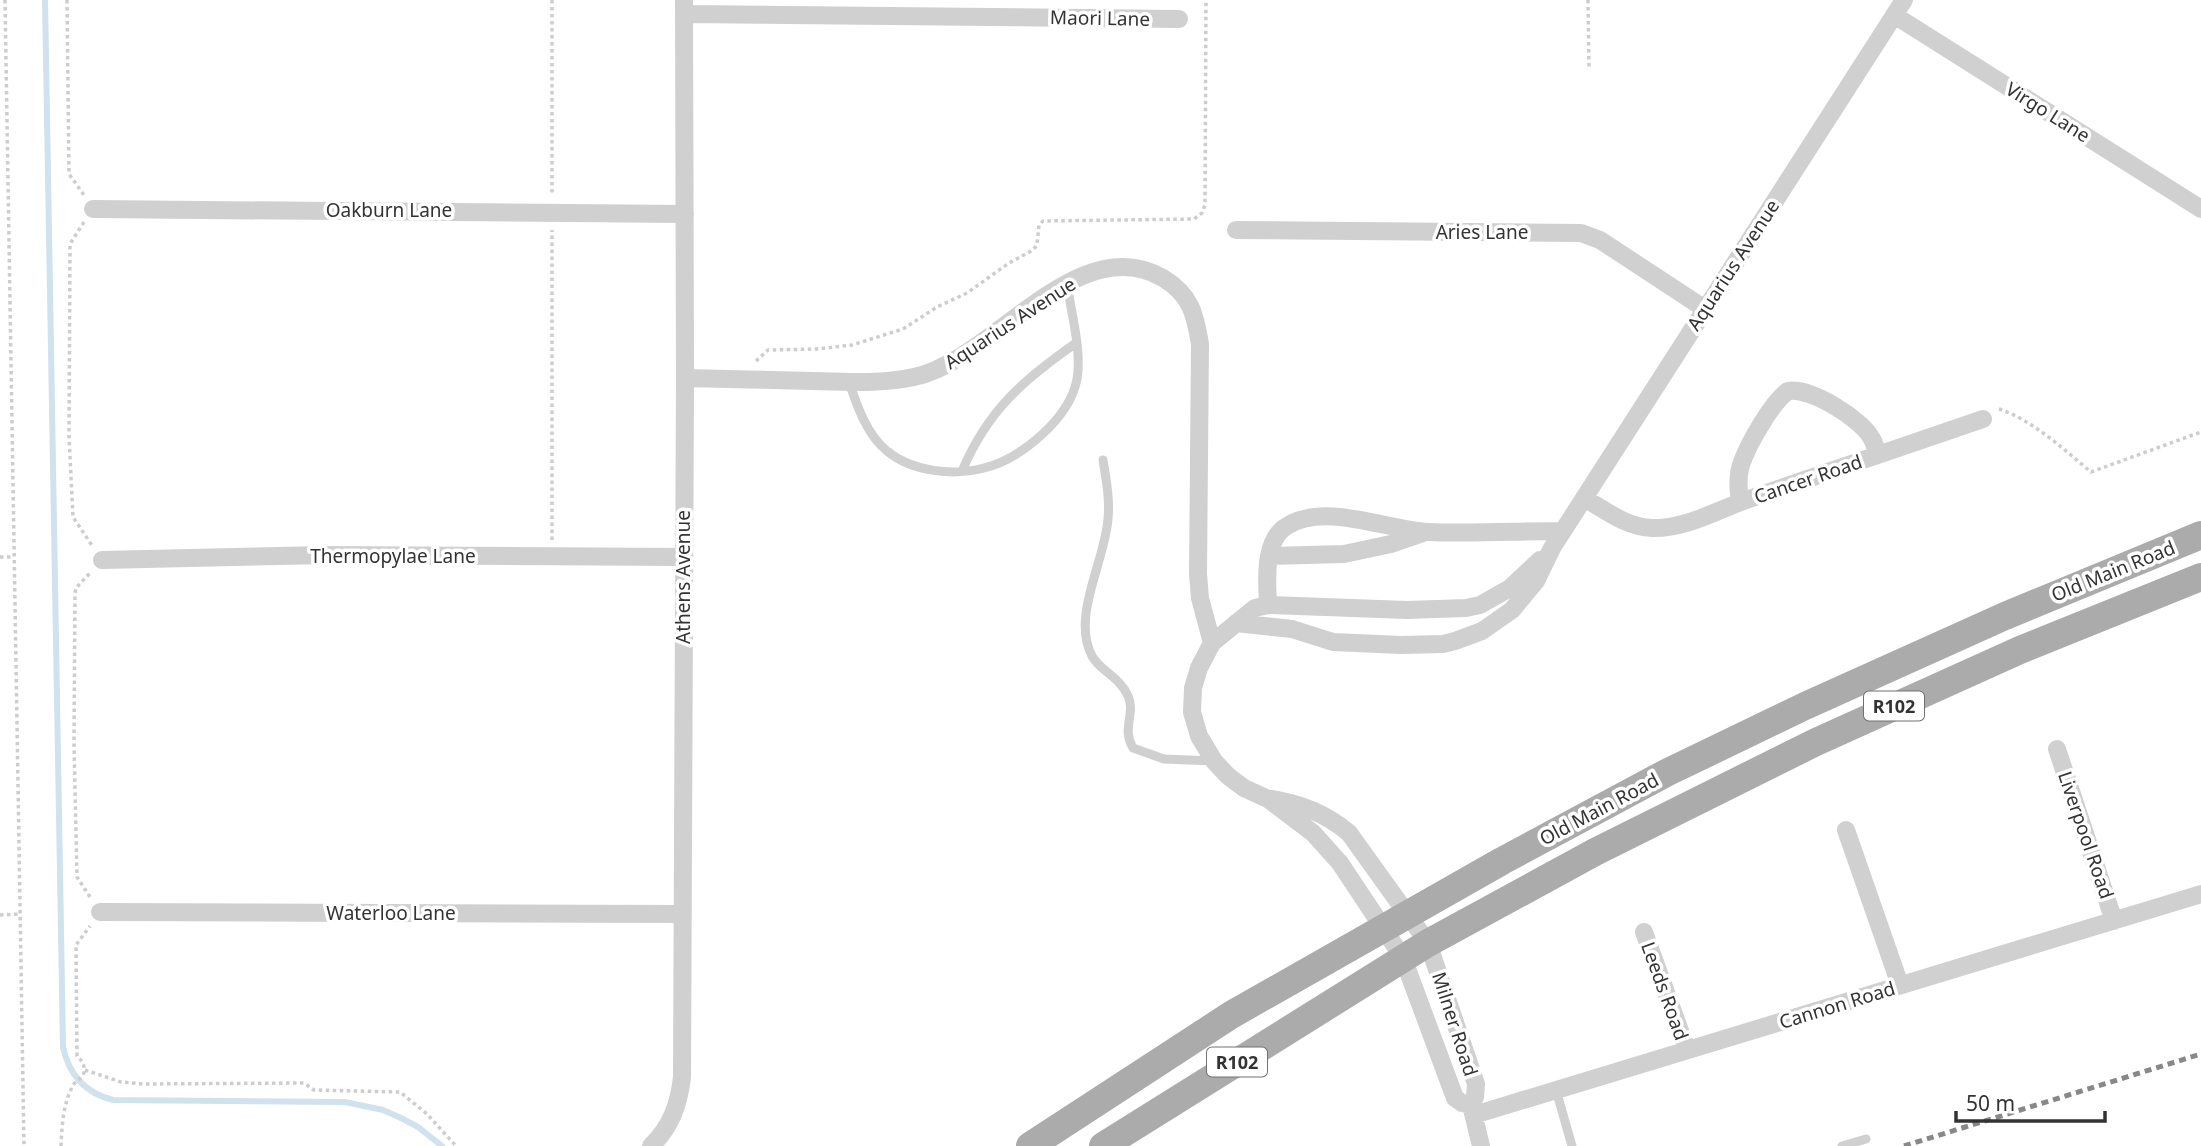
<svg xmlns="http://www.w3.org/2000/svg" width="2201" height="1146" font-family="'Noto Sans',sans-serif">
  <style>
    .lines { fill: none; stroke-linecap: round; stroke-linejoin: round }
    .stream { stroke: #cfe2ee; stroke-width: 6 }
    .path { stroke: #cdcdcd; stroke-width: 3.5; stroke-dasharray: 3.5 3.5; stroke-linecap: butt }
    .service { stroke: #d0d0d0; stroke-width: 9 }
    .minor { stroke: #d0d0d0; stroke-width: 18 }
    .primary { stroke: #ababab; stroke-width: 28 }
    .rail { stroke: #888; stroke-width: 5; stroke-dasharray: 7 5; stroke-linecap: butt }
    .labels { text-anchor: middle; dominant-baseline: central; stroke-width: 7; stroke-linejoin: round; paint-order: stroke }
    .shield { fill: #fff; stroke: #707070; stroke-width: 2 }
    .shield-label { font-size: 18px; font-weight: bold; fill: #333 }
    .street-label { font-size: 19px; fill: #333; stroke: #fff }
  </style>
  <rect width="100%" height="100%" fill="#fff"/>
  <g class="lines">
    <path class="stream" d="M45,0L63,1047C69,1075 85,1093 113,1100L345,1102L383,1110L401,1118L418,1127L442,1146"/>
    <path class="path" d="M5,0L24,1146
      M67,0L69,174L84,195
      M552,0V194
      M1588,0L1589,69
      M84,222L70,244L69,436L73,517L93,547
      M756,361L768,350L817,349L852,345L903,329L937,307L967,293L1009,263L1033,250L1037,245L1039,225L1043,221L1194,219L1202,213L1205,205L1206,0
      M1999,409C2031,419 2066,451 2091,472L2201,432
      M552,540V230
      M0,557H14
      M90,897L77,877L74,744L75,593L76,588L91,572
      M0,915L20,914
      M85,1070L121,1082L143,1084L304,1083L314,1090L400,1092L427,1114L456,1146
      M61,1146C62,1125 63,1102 74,1084C78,1079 84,1077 84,1071C85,1064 81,1060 77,1056L76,945L90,926"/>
    <path class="service" d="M849,382C857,406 867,435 887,451C912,472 954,476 984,468C1021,459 1070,418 1077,379C1082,351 1071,312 1067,284
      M1103,460C1106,479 1110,499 1108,519C1105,561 1071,617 1092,656C1100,671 1120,677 1128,696C1136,714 1121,728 1133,748L1164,759L1214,761
      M962,471C988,410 1023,380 1076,343
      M1556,1090L1572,1146
      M1842,1146L1866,1139"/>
    <path class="minor" d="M684,14L1179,19
      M1894,15L2201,209
      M93,209L685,214
      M1236,230L1581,233L1600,240L1705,309
      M685,378C728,379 770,380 813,381C845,382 882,384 914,377C993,361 1077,228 1163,278C1191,295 1195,314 1200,344L1198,574L1200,598L1212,643L1199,668L1193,688L1192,712L1199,736L1214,761L1228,776L1244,788L1268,799L1313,833L1340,863L1403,958L1455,1098L1462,1103L1471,1105
      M1584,498C1605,510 1626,527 1652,528C1686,529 1717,510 1749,499C1827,472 1905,446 1983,419
      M1740,502C1738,488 1737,475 1742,462C1749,443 1772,402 1788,391C1810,387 1862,419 1872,439C1875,444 1876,450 1877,455
      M1269,556L1344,554L1391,544L1423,533
      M102,560L327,555L683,557
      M1268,605C1267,581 1263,540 1287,526C1325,502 1387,530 1428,532C1473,534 1518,531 1562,531
      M1236,623L1292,629L1333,642L1401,645L1443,644L1455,641L1482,631L1512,610L1536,581L1552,548L1904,0
      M1212,643L1255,608L1268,605L1407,610L1466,608L1480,605L1510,588L1540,560
      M2057,749L2114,921
      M1271,799C1301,804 1325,813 1349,833L1428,943L1476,1084L1475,1097L1471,1105L1481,1146
      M1846,830L1900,985
      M100,912L681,914
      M1644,932L1687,1050
      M1474,1115L2201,894
      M651,1146C671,1127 679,1104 682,1077L685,378L684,0"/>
    <path class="primary" d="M1030,1146L1231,1015L1502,861L1668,772L1805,706L2005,616L2201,535
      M1103,1146L1428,943L1595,852L1816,742L2020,650L2201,577"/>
    <path class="rail" d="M1904,1146L2201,1054"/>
  </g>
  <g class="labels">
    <g class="shield">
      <rect x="1864" y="691.5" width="60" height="29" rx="5"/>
      <rect x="1207" y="1047.5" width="60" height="29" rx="5"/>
    </g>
    <g class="shield-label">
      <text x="1894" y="706">R102</text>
      <text x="1237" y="1062">R102</text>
    </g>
    <g class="street-label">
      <text transform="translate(1100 18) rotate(1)">Maori Lane</text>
      <text transform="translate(2048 112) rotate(32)">Virgo Lane</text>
      <text x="389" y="210">Oakburn Lane</text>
      <text x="1482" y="232">Aries Lane</text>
      <text transform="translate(1733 265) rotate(-57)">Aquarius Avenue</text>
      <text transform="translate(1010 323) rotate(-33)">Aquarius Avenue</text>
      <text transform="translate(1808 479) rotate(-19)">Cancer Road</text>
      <text x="393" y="556">Thermopylae Lane</text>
      <text transform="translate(2113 571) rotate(-22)">Old Main Road</text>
      <text transform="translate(683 577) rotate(-90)">Athens Avenue</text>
      <text transform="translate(1599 809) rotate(-28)">Old Main Road</text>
      <text transform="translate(2086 835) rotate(71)">Liverpool Road</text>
      <text x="391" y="913">Waterloo Lane</text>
      <text transform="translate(1665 991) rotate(70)">Leeds Road</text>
      <text transform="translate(1837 1005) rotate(-17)">Cannon Road</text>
      <text transform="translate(1455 1024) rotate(72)">Milner Road</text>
    </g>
  </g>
  <path d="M1956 1111v10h149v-10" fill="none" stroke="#333333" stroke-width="3.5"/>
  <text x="1966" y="1111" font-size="21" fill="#333333" stroke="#ffffff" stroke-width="5" paint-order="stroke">50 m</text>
</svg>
